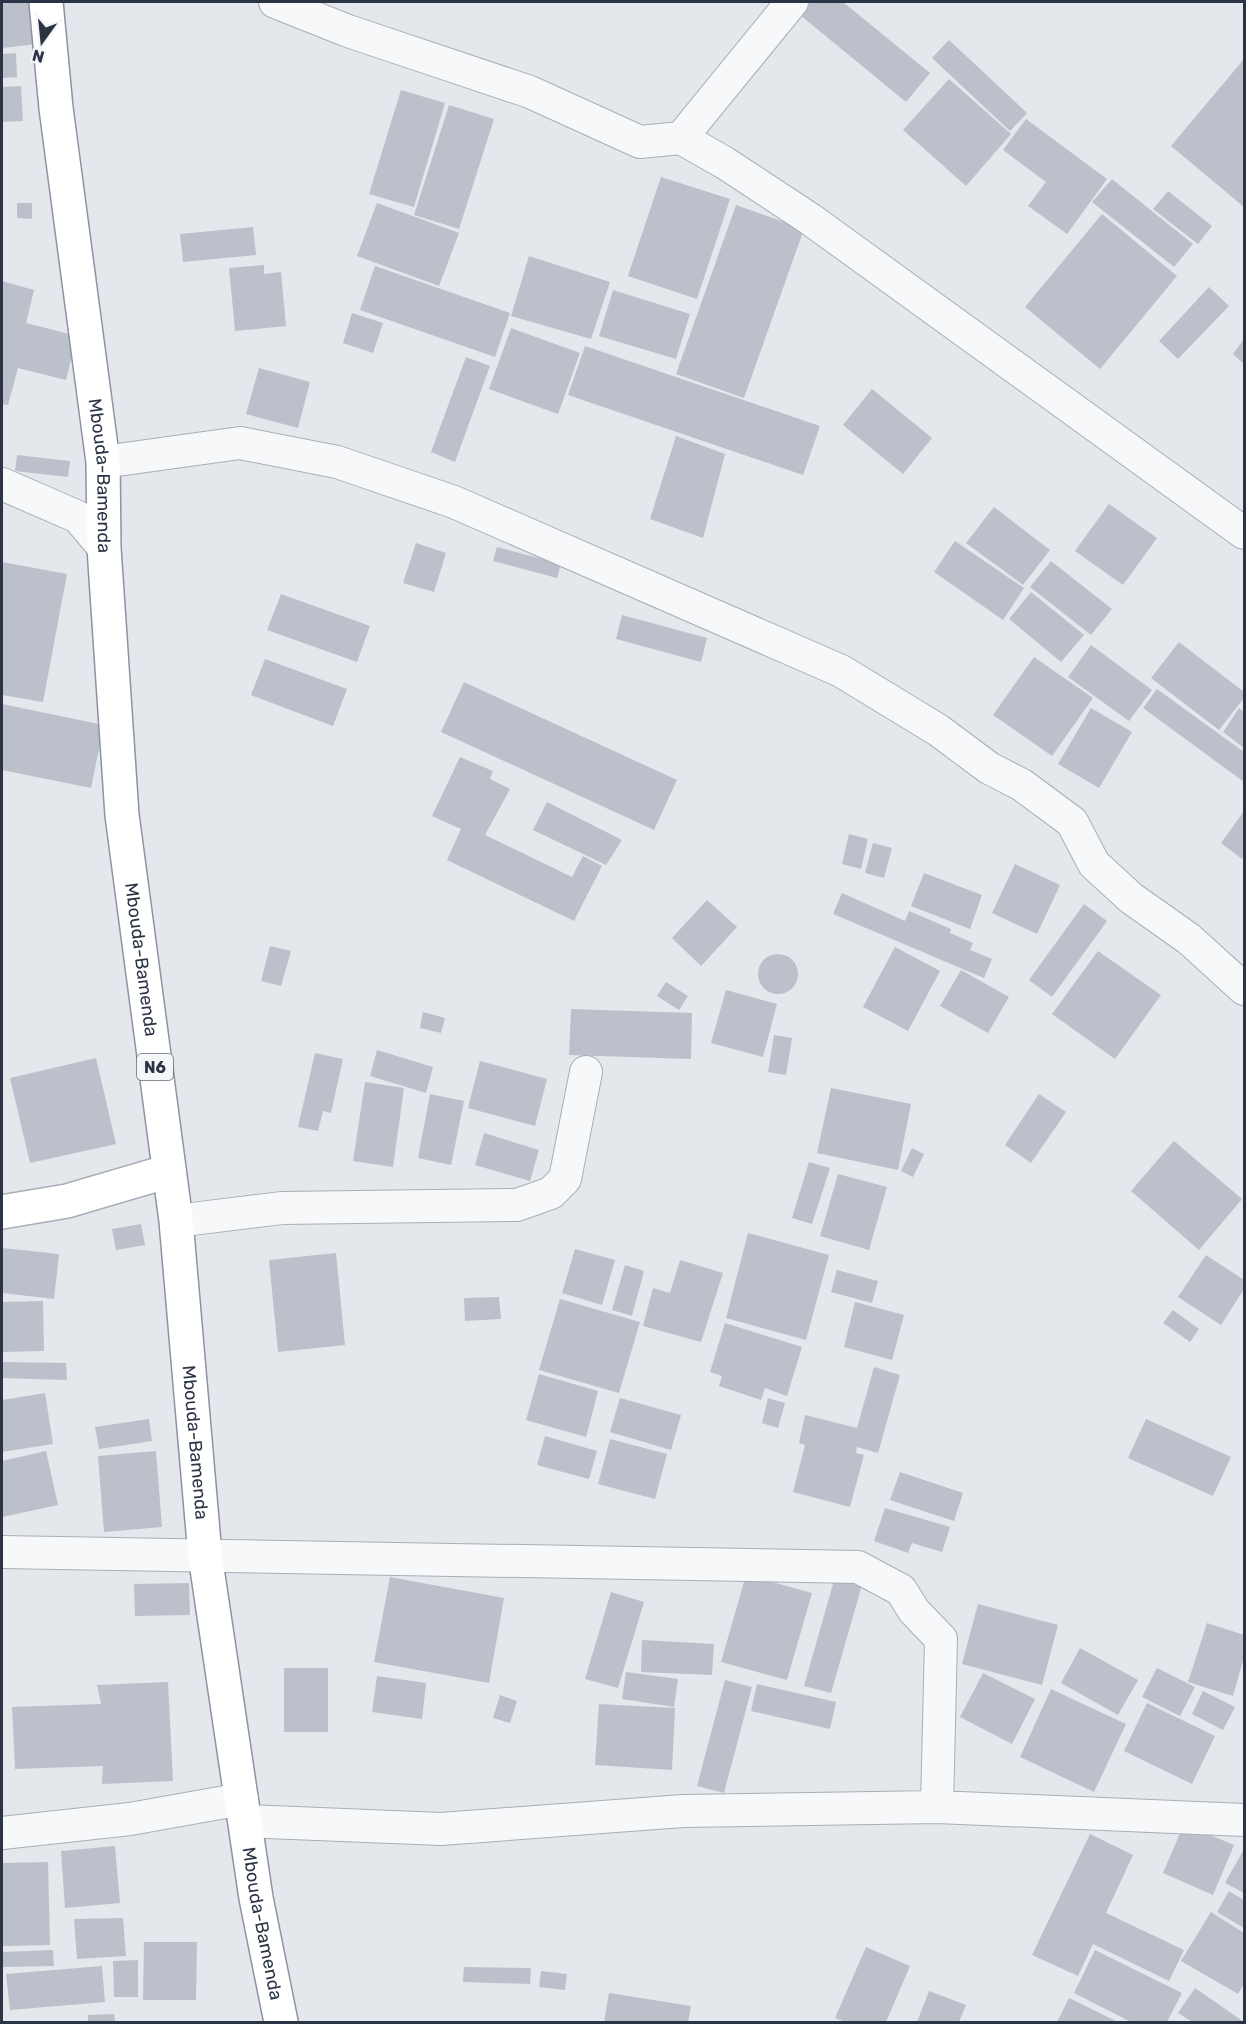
<svg xmlns="http://www.w3.org/2000/svg" width="1246" height="2024" font-family="Rubik,sans-serif">
  <style>
    .building { fill: #bbc0ca }
    .lines { fill: none; stroke-linecap: round; stroke-linejoin: round }
    .street-casing { stroke: #a9aeb7; stroke-width: 34 }
    .secondary-casing { stroke: #a9aeb7; stroke-width: 36 }
    .highway-casing { stroke: #8b94a3; stroke-width: 36 }
    .street { stroke: #f7f8fa; stroke-width: 32 }
    .secondary { stroke: #fff; stroke-width: 33 }
    .highway { stroke: #fff; stroke-width: 33 }
    .labels { text-anchor: middle; dominant-baseline: central; stroke-width: 5; stroke-linejoin: round; paint-order: stroke }
    .shield { fill: #f4f6f9; stroke: #676e7b; stroke-width: 1.5 }
    .shield-label { font-size: 16px; font-weight: bold; fill: #2b3445 }
    .street-label { font-size: 18px; fill: #2b3445; stroke: #f4f6f9 }
  </style>
  <rect width="100%" height="100%" fill="#e4e7ec"/>
  <path class="building" d="M2,2H33L38,44L2,48Z
    M811,2H843L930,73L906,102L800,15Z
    M949,40L1027,113L1010,131L932,58Z
    M16,53L17,77L2,78V54Z
    M1244,59V207L1171,146Z
    M949,79L1011,134L966,186L903,130Z
    M21,86L23,121L2,122V87Z
    M401,90L445,103L414,207L369,194Z
    M449,105L494,119L459,229L414,215Z
    M1026,119L1107,179L1067,234L1028,206L1046,182L1003,150Z
    M661,177L730,199L697,299L628,276Z
    M1112,179L1193,244L1174,267L1092,202Z
    M1168,191L1212,226L1198,244L1153,209Z
    M17,203H32V219L17,218Z
    M377,203L459,233L439,286L357,256Z
    M736,205L804,229L744,398L676,374Z
    M1102,214L1177,276L1100,369L1025,307Z
    M253,227L256,255L183,262L180,234Z
    M529,256L610,282L591,339L511,316Z
    M264,265V274L281,272L286,326L235,331L229,268Z
    M375,266L510,313L495,357L360,310Z
    M2,281L34,290L26,323L77,336L66,380L18,368L8,405L2,404Z
    M1209,287L1229,306L1178,359L1159,341Z
    M613,290L690,314L676,359L599,336Z
    M352,313L383,323L373,353L343,343Z
    M511,328L580,353L558,414L489,389Z
    M1244,339V364L1233,354Z
    M585,346L820,426L803,475L568,395Z
    M466,357L490,366L455,462L431,452Z
    M259,368L310,382L298,428L246,414Z
    M872,389L932,438L903,474L843,425Z
    M676,436L725,454L703,538L650,519Z
    M17,455L70,461L68,477L15,471Z
    M1109,504L1157,538L1123,585L1075,551Z
    M994,507L1050,550L1023,585L966,543Z
    M955,541L1024,588L1003,620L934,572Z
    M416,543L446,553L434,592L403,583Z
    M497,547L561,564L557,578L493,561Z
    M1051,561L1112,609L1091,635L1030,587Z
    M2,562L67,574L43,702L2,695Z
    M1031,592L1084,635L1061,662L1009,619Z
    M281,594L370,626L357,662L267,630Z
    M622,615L707,638L701,662L616,639Z
    M1179,642L1244,692V698L1219,730L1151,678Z
    M1091,645L1152,690L1129,721L1068,677Z
    M1034,657L1093,698L1052,756L993,715Z
    M265,659L347,689L333,726L251,695Z
    M464,682L677,780L654,830L441,732Z
    M1157,689L1244,752V782L1143,708Z
    M2,704L104,725L91,788L2,770Z
    M1091,708L1132,732L1099,788L1058,764Z
    M1239,708L1244,712V748L1223,732Z
    M460,757L493,771L490,779L510,789L485,835L572,877L583,856L602,866L574,921L447,860L461,829L432,816Z
    M547,802L622,840L606,865L533,830Z
    M1244,811V855L1242,859L1221,843Z
    M849,834L868,839L861,869L842,864Z
    M873,843L892,848L884,878L865,873Z
    M1015,864L1060,885L1037,934L992,913Z
    M924,873L982,895L970,929L911,906Z
    M842,893L905,921L909,911L951,929L950,933L973,943L970,950L992,959L984,978L833,914Z
    M707,900L737,927L701,966L672,938Z
    M1084,904L1107,921L1052,997L1029,980Z
    M270,946L291,951L281,986L261,981Z
    M895,947L940,971L908,1031L863,1007Z
    M1098,951L1161,995L1115,1059L1052,1014Z
    M758 974a20 20 0 1 1 40 0a20 20 0 1 1-40 0Z
    M961,970L1009,997L988,1033L940,1006Z
    M666,982L688,996L679,1010L657,996Z
    M726,990L777,1004L763,1057L711,1043Z
    M571,1009L692,1013L691,1059L569,1055Z
    M423,1012L445,1018L441,1033L420,1028Z
    M774,1035L792,1038L786,1075L768,1072Z
    M377,1050L433,1067L426,1093L370,1076Z
    M315,1053L343,1059L331,1113L323,1111L318,1131L298,1127Z
    M96,1058L116,1144L30,1163L10,1078Z
    M480,1061L547,1079L535,1126L468,1108Z
    M365,1082L404,1088L393,1167L353,1161Z
    M831,1088L911,1104L898,1170L817,1153Z
    M430,1094L464,1101L451,1165L418,1158Z
    M1039,1094L1066,1112L1031,1163L1005,1145Z
    M484,1133L539,1150L530,1181L475,1165Z
    M1174,1141L1242,1199L1199,1250L1131,1191Z
    M912,1148L924,1154L913,1177L901,1171Z
    M809,1162L830,1168L812,1224L792,1218Z
    M838,1174L887,1187L869,1250L820,1236Z
    M141,1224L145,1245L116,1250L112,1229Z
    M748,1233L829,1255L806,1340L726,1318Z
    M2,1248L59,1254L54,1299L2,1293Z
    M575,1249L615,1260L602,1305L562,1293Z
    M336,1253L345,1345L278,1352L269,1260Z
    M1206,1255L1244,1280V1289L1221,1325L1178,1297Z
    M680,1260L723,1273L701,1342L643,1326L653,1288L670,1293Z
    M625,1265L644,1271L632,1316L612,1310Z
    M837,1270L878,1281L872,1303L831,1292Z
    M499,1297L501,1319L465,1321L464,1298Z
    M560,1299L640,1322L619,1393L539,1370Z
    M43,1301L44,1351L2,1352V1302Z
    M855,1302L904,1315L892,1360L844,1347Z
    M1173,1310L1199,1329L1190,1342L1163,1323Z
    M725,1323L802,1347L787,1396L765,1388L761,1400L719,1386L722,1376L710,1372Z
    M2,1362L66,1363L67,1380L2,1378Z
    M874,1367L900,1375L878,1453L857,1447L856,1453L864,1455L850,1507L793,1492L805,1445L799,1443L805,1415L857,1428Z
    M539,1374L598,1391L586,1437L526,1420Z
    M45,1393L53,1444L2,1452V1400Z
    M620,1398L681,1415L671,1450L610,1432Z
    M768,1398L785,1403L778,1428L762,1423Z
    M149,1419L152,1441L99,1449L95,1427Z
    M1146,1419L1231,1457L1213,1496L1128,1458Z
    M545,1436L597,1451L589,1479L537,1465Z
    M610,1439L667,1454L655,1499L598,1484Z
    M46,1451L58,1505L2,1517V1461Z
    M156,1451L162,1527L104,1532L98,1456Z
    M900,1472L963,1493L954,1521L890,1500Z
    M885,1508L950,1527L942,1552L912,1543L908,1553L874,1541Z
    M746,1575L812,1593L787,1680L721,1662Z
    M390,1577L504,1598L489,1683L374,1662Z
    M835,1577L862,1585L831,1693L804,1686Z
    M189,1583L190,1615L135,1616L134,1584Z
    M611,1592L644,1602L618,1688L585,1679Z
    M978,1604L1058,1625L1042,1685L962,1664Z
    M1207,1623L1244,1635V1657L1233,1696L1188,1682Z
    M642,1640L714,1644L712,1675L641,1672Z
    M1080,1648L1138,1680L1118,1715L1061,1683Z
    M284,1668H328V1732H284Z
    M1157,1668L1195,1687L1180,1716L1142,1697Z
    M626,1672L678,1679L674,1707L622,1699Z
    M983,1673L1035,1699L1012,1744L960,1717Z
    M377,1676L426,1683L422,1719L372,1712Z
    M725,1680L752,1687L724,1793L697,1786Z
    M168,1682L173,1781L102,1784L103,1766L15,1769L12,1707L101,1704L97,1685Z
    M757,1684L836,1702L830,1729L751,1711Z
    M1051,1689L1126,1724L1094,1792L1020,1757Z
    M1203,1691L1235,1707L1223,1730L1192,1714Z
    M500,1695L517,1701L510,1723L493,1718Z
    M1147,1703L1215,1736L1192,1784L1124,1751Z
    M599,1704L675,1708L672,1770L595,1765Z
    M1184,1824L1234,1845L1213,1895L1163,1873Z
    M1090,1834L1133,1855L1106,1913L1184,1950L1169,1981L1093,1944L1078,1976L1032,1955Z
    M115,1846L120,1903L65,1908L61,1851Z
    M1244,1849V1893L1225,1883Z
    M48,1862L50,1945L3,1946L2,1863Z
    M1229,1891L1244,1900V1928L1217,1912Z
    M1211,1912L1244,1933V1984L1238,1994L1181,1961Z
    M123,1918L126,1956L77,1959L74,1919Z
    M144,1942H197L196,2000H143Z
    M866,1947L910,1966L886,2022H846L835,2018Z
    M53,1950L54,1966L3,1967V1952Z
    M1095,1950L1182,1993L1167,2022H1131L1074,1993Z
    M138,1960V1997H114L113,1961Z
    M102,1966L105,2002L10,2010L6,1974Z
    M464,1967L531,1968L530,1984L463,1982Z
    M541,1971L567,1974L565,1990L539,1987Z
    M1195,1988L1244,2022H1192L1178,2013Z
    M929,1991L966,2005L959,2022H917Z
    M609,1993L691,2006L688,2022H604Z
    M1069,1998L1118,2022H1057Z
    M114,2014L115,2022H88V2015Z"/>
  <g class="lines">
    <g class="street-casing">
      <path id="street" d="M275,2L348,31L530,92L640,142L681,138L792,2
        M681,138L725,163L810,219L1244,533
        M103,462L240,443L337,462L454,502L841,671L938,730L989,768L1022,785L1072,822L1094,864L1131,898L1189,939L1244,989
        M2,484L78,517L104,548
        M176,1221L282,1208L517,1205L551,1193L565,1179L586,1072
        M2,1552L858,1567L901,1590L914,1611L941,1639L937,1807
        M245,1821L441,1829L683,1811L937,1807L1244,1820
        M2,1833L130,1819L242,1799"/>
    </g>
    <g class="secondary-casing">
      <path id="secondary" d="M2,1212L67,1201L169,1171"/>
    </g>
    <g class="highway-casing">
      <g id="highway">
        <path id="s1" d="M46,2L56,108L103,462L104,548L122,815L176,1221L205,1555L256,1898L281,2022"/>
      </g>
    </g>
    <use href="#street" class="street"/>
    <use href="#secondary" class="secondary"/>
    <use href="#highway" class="highway"/>
  </g>
  <g class="labels">
    <rect class="shield" x="137" y="1054" width="36" height="26" rx="4.5"/>
    <g class="shield-label">
      <text x="155" y="1067">N6</text>
    </g>
    <g class="street-label">
      <text stroke="none"><textPath href="#s1" startOffset="477">Mbouda-Bamenda</textPath></text>
      <text stroke="none"><textPath href="#s1" startOffset="963">Mbouda-Bamenda</textPath></text>
      <text stroke="none"><textPath href="#s1" startOffset="1449">Mbouda-Bamenda</textPath></text>
      <text stroke="none"><textPath href="#s1" startOffset="1935">Mbouda-Bamenda</textPath></text>
    </g>
  </g>
  <rect width="1246" height="2024" fill="none" stroke="#2b3445" stroke-width="6"/>
  <g transform="translate(42 42) rotate(195)" stroke="#f4f6f9" stroke-width="4.5" paint-order="stroke">
  <path d="M0-4.5L10 22L0 15L-10 22Z" fill="#2b3445"/>
  <text y="-9" font-size="16" font-weight="bold" text-anchor="middle" fill="#2b3445">N</text>
  </g>
</svg>
